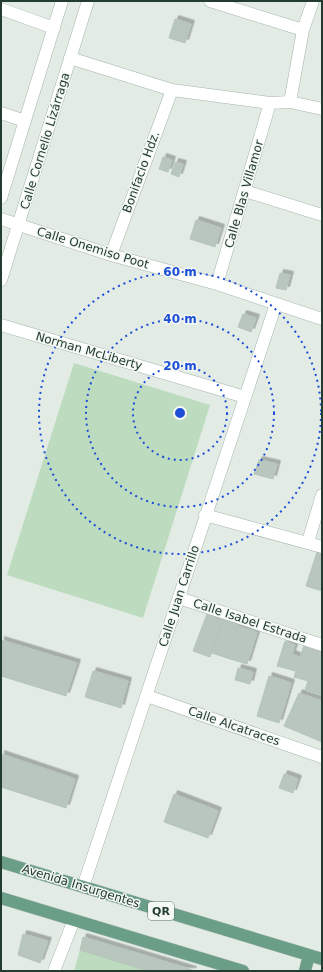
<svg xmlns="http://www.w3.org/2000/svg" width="323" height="972" font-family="'DejaVu Sans',sans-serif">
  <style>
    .green { fill: #bddbbe }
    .building { fill: #b8c6be; stroke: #b5c5bb; filter: url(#shadow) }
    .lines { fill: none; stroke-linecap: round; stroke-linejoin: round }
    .street-casing { stroke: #a5b4ab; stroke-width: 13 }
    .primary-casing { stroke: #c1c8c5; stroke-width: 13 }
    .street { stroke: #fff; stroke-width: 12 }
    .primary { stroke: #6a9e86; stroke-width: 12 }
    .ring { fill: none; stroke: #1d4ed8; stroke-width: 2; stroke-dasharray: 2 4 }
    .labels { text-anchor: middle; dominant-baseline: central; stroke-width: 3; stroke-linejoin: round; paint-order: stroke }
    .shield { fill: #f3f8f4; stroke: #61746b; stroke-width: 1 }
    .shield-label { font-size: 11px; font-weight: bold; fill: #233c30 }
    .street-label { font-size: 12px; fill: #233c30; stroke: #f3f8f4 }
    .centre { fill: #1d4ed8; stroke: #f3f8f4; stroke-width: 2 }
    .ring-label { font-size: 12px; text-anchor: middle; font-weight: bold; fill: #1d4ed8; stroke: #f3f8f4; stroke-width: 3; stroke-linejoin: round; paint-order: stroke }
  </style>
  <defs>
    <filter id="shadow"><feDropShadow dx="3.5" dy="-3.5" stdDeviation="0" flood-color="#0004"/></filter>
  </defs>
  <rect width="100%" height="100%" fill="#e2ece5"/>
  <path class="green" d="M74,363L210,405L143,618L7,575Z
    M80,950L147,971H74Z"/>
  <path class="building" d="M175,19L191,24L185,43L169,38Z
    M163,157L172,160L168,172L159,169Z
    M175,162L183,164L179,177L171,174Z
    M196,220L221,228L215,247L190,239Z
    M280,273L290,275L286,290L276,288Z
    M243,314L256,318L251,332L238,327Z
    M259,460L277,464L273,479L254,474Z
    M317,552L322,553V591L306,586Z
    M207,614L223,619L210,657L193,651Z
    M223,619L238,624L227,658L212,653Z
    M237,626L257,632L247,664L227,658Z
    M1,640L77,663L66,696L1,676Z
    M285,641L295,645L292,654L299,657L295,671L277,666Z
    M304,645H309V648L318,651L308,681L294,677Z
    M318,651L322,652V695L305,690Z
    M238,668L253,672L250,684L235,680Z
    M93,671L128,681L121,708L85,697Z
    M269,676L291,683L279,723L257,716Z
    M299,693L322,701V742L284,726Z
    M1,754L75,779L66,808L1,787Z
    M284,774L298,779L293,793L279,788Z
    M174,794L218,811L208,838L164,822Z
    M23,934L48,941L40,963L18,955Z
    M83,937L193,970V971H147L80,950Z"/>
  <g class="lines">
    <g class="street-casing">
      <path id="street" d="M210,1L303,30
        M1,9L54,28
        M70,58L172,90L270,103L290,102L322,109
        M290,102L303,30L313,1
        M1,113L25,121
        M245,191L322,215
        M1,198L62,1
        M1,219L111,255L217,284L322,319
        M111,255L172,90
        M1,280L88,1
        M217,284L270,103
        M1,325L245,397
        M205,515L322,547
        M308,542L322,495
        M179,598L322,645
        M147,696L322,757
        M83,887L276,304
        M54,971L74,920"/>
    </g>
    <g class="primary-casing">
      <path id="primary" d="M1,862L322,959
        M1,898L243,971
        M305,971L309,955"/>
    </g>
    <use href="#street" class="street"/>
    <use href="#primary" class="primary"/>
  </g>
  <g class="ring">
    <circle cx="180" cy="413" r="47"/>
    <circle cx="180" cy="413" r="94"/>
    <circle cx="180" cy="413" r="141"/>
  </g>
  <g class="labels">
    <rect class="shield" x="148" y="902" width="26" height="18" rx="3"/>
    <g class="shield-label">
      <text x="161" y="911">QR</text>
    </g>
    <g class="street-label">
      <text transform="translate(45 141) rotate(-73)">Calle Cornelio Lizárraga</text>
      <text transform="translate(141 172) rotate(-70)">Bonifacio Hdz.</text>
      <text transform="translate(244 194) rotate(-74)">Calle Blas Villamor</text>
      <text transform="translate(93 248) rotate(17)">Calle Onemiso Poot</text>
      <text transform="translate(89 351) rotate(16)">Norman McLiberty</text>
      <text transform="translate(179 596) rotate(-72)">Calle Juan Carrillo</text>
      <text transform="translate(250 621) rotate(18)">Calle Isabel Estrada</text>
      <text transform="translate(234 726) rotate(19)">Calle Alcatraces</text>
      <text transform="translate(81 886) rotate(17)">Avenida Insurgentes</text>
    </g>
  </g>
  <circle cx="180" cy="413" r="6" class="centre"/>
  <g class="ring-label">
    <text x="180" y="276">60 m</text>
    <text x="180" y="323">40 m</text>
    <text x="180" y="370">20 m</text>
  </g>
  <rect width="323" height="972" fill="none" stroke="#233c30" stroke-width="4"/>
</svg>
